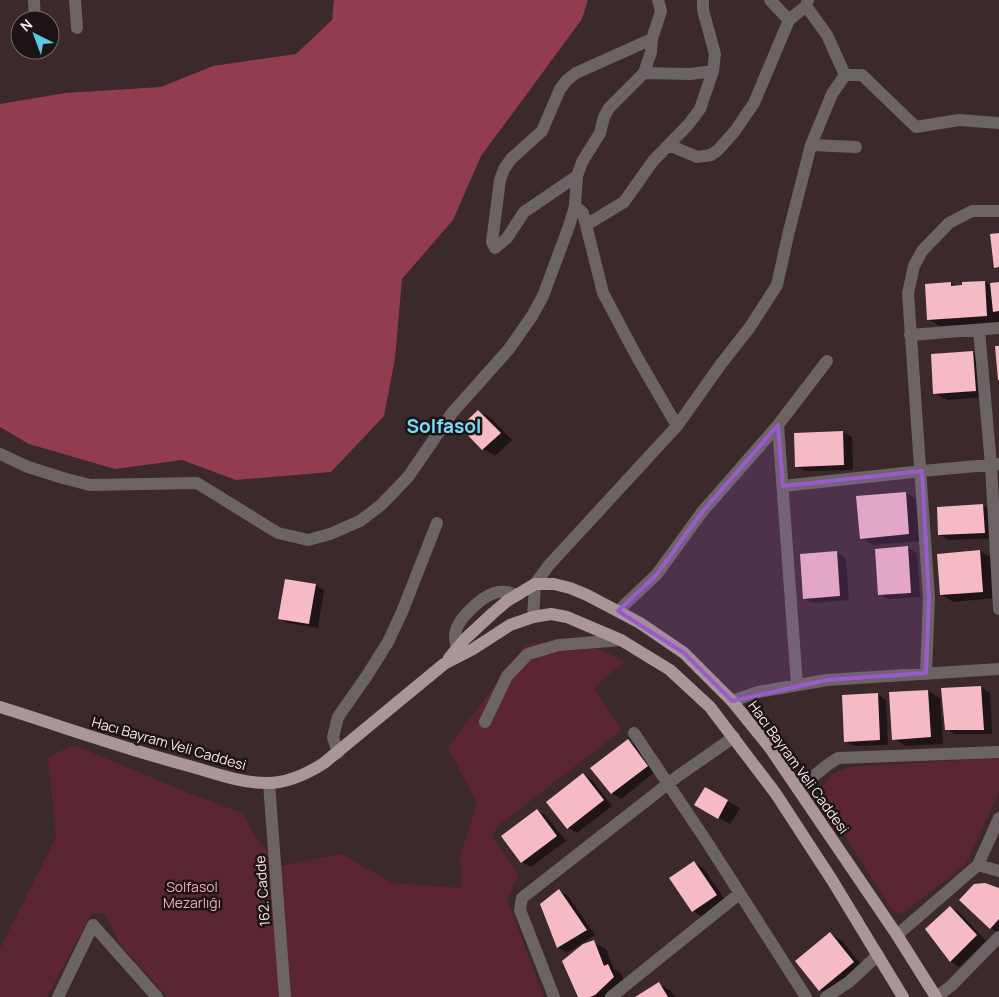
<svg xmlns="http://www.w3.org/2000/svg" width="999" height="997" font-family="Manrope,sans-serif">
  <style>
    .green { fill: #5b2631 }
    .forest { fill: #913d4f }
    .shadow { fill: #0007 }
    .building { fill: #f5bac3 }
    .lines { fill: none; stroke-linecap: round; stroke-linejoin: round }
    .minor { stroke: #6c6364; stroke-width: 12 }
    .major { stroke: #aa9698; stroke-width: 12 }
    .marked { fill: #9a5cca; fill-opacity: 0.2; stroke: #9a5cca; stroke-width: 4; stroke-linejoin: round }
    .labels { text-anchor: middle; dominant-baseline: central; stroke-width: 5; stroke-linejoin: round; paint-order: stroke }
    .street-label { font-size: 14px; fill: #f8ebed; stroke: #1c1415 }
    .park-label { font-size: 14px; fill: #f3aab5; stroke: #1c1415 }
    .district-label { font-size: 19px; font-weight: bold; fill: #7bdcf9; stroke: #1c1415 }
  </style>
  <rect width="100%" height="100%" fill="#3b292b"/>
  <path class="green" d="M579,637L624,662L594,688L622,730L498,826L492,836L518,874L507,900L544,997H167L120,944L105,914L92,913L47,997H0V948L56,837L48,757L74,745L191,794L243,813L255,836L280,866L341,854L393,883L462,888L460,856L477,803L448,748L525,645Z
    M999,758V792L966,864L902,914L893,911L819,795C827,778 831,773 849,767Z"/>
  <path class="forest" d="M334,0H588L582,19L481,156L453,220L402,279L395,358L384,416L331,472L236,480L182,460L115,469L29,444L0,427V104L65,93L161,87L213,66L296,54L332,20Z"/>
  <path class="shadow" d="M985,282L992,286L999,283V323L940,326L928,319L951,283L957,287Z
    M973,352L985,360L988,397L947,400L934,393Z
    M479,411L491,418L512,440L495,456L483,449L462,427Z
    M843,432L852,437L853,470L805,471L796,466Z
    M906,493L918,500L921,541L873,545L861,538Z
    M983,505L992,511L993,538L949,540L940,535Z
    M908,548L917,553L920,597L888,599L879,594Z
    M980,551L992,558L995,598L953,602L941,594Z
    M837,553L846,558L849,600L813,603L804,598Z
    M315,585L324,590L318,628L288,623L280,618Z
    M981,687L990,693L992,734H955L946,729Z
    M928,691L940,698L943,744L906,746L894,739Z
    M877,694L886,700L888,745L854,746L845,741Z
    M628,741L637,746L656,771L621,799L612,793Z
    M583,775L592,780L612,806L577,833L568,828Z
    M705,788L740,808L730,824L696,805Z
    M537,810L546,816L566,841L531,867L522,862L503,837Z
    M694,862L703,868L726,901L702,917L693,911L671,878Z
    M559,890L568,896L595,935L567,953L558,947L541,904Z
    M999,890V933L990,928Z
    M950,907L959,912L986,941L959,967L950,961Z
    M830,934L842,941L865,969L832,997L820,990Z
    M593,942L606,949L614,969L620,972L626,984L612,997H579Z
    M659,984L671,991L675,997H637Z"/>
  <path class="building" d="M999,233V267L994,268L990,234Z
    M985,281L987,316L927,320L925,284L951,282V286L962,285V282Z
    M999,282V311L993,312L990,283Z
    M995,346H999V380H998Z
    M973,351L976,391L933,394L931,354Z
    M478,410L501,433L482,450L460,427Z
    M843,431L844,465L795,467L794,433Z
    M906,492L909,534L860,539L856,496Z
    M983,504L985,533L938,535L937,507Z
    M908,546L911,593L878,595L875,549Z
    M980,550L983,592L940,595L937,554Z
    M837,551L840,596L803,599L800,554Z
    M285,579L316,584L309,624L278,619Z
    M981,686L984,730H945L941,688Z
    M928,690L931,737L892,740L889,692Z
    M878,693L880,740L844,742L842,695Z
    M628,739L648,766L611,794L590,768Z
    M583,773L604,800L567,829L546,802Z
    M705,787L728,800L718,819L694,805Z
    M537,809L557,836L521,863L501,836Z
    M694,861L717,895L692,912L669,878Z
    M985,883L999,888V919L990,929L959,900L974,884Z
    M559,889L587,930L557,948L540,904Z
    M950,906L977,935L950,962L925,929Z
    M830,932L854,962L819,991L795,961Z
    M594,940L604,966L608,964L614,977L595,995L590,997H578L562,961L583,944Z
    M659,982L668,997H635Z"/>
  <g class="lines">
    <path class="minor" d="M34,0L35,20
      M75,0L77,28
      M770,0L789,20
      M808,0L806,6L827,35L845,75
      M644,73L690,74L713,71
      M845,75H862L916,127L959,120L999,123
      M669,145L697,157L711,155L718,150L735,131L754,103L789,20L806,6
      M811,145L856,147
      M577,176L524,212L507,238L495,248L492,242L500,180L504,169L511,159L542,131L560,89L567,80L576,73L652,39
      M575,206L583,213L603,293L637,357L677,426
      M586,225L624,202L653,161L688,125L700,109L713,71L715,54L703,10V0
      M979,330L991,465L999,609
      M910,335L999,328
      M778,425L797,685
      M0,454L28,467L63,478L90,485L197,483L278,533L308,540L330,534L360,521L381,505L408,477L452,413L509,349L532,316L543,296L569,226L575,206L577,176L582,162L600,133L604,117L609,108L644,73L651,52L652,39L661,11L658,0
      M783,486L922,471L999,464
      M618,611L657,574L702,512L778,425L827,361
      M533,617L535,584L549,565L677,426L721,364L750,327L777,285L789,231L811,145L832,94L845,75
      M457,648C456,644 455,640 455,636C455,621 480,598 494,593C501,591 510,592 517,595
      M926,673L929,598L908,293L914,266L922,251L949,223L972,211H999
      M732,701L758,692L827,680L999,669
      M485,722L507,676L528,654L559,645L621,640
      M634,733L707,842L806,997
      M338,753L333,737L338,717L366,677L388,642L402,612L437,523
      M269,783L285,997
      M798,789L826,766L838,758L999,752
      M978,865L999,871
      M897,935L978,865L999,818
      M58,997L93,925L157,997
      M554,997L520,910L522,898L678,776L734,737
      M611,997L739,894
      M826,997L849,982L878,955
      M936,997L951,986L999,937"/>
    <path class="major" d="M449,658L465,639L493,613L507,601L535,584H554L570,588L587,595L640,623L684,653L732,701L770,748L897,935L936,997
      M0,707C64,727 128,750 193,767C217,774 242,783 267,783C288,783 307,774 324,763L444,664L473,649L510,625L533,617L551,614L567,617L621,640L670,670L710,707L776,794L832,880L903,997"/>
  </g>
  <path class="marked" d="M778,425L783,486L922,471L929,598L926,673L827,680L732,701L684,653L618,611L657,574L702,512Z"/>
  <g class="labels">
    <g class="street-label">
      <text transform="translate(169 743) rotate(16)">Hacı Bayram Veli Caddesi</text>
      <text transform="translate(799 767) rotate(54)">Hacı Bayram Veli Caddesi</text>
      <text transform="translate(262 891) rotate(-94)">162. Cadde</text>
    </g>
    <g class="park-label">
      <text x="192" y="886">Solfasol<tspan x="192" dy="16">Mezarlığı</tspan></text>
    </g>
    <g class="district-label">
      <text x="444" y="426">Solfasol</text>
    </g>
  </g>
  <g transform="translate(35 35) rotate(318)"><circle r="24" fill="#1c1415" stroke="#746a6b"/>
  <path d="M0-4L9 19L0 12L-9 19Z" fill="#5bc8e6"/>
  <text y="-8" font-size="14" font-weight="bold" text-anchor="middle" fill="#f8ebed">N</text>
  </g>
</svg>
